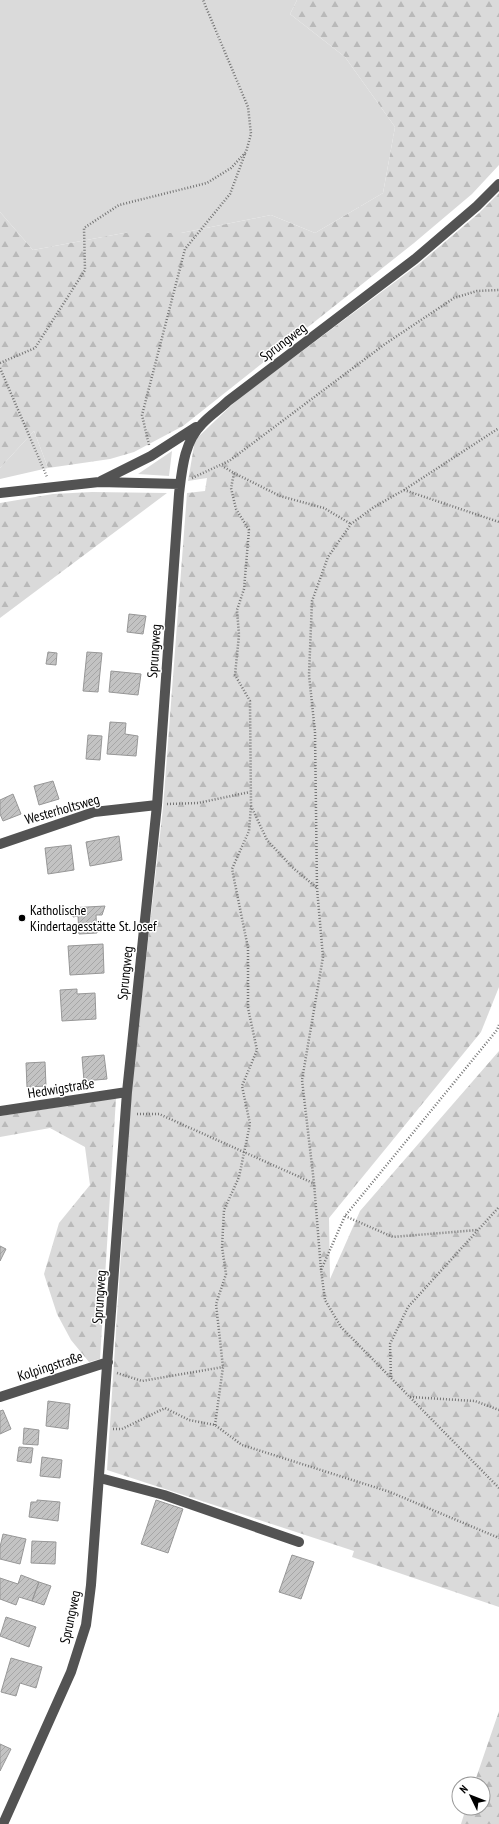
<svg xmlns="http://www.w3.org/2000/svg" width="499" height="1824" font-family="'PT Sans Narrow',sans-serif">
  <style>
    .grass { fill: #dadada }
    .forest { fill: url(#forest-firs) }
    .building { fill: url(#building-hatch); stroke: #979797 }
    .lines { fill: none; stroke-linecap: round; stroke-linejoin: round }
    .path { stroke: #757575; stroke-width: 2.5; stroke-dasharray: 1 2; stroke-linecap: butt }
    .minor { stroke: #535353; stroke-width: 10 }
    .poi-dot { fill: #000; stroke: #fff; stroke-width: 1.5 }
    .labels { text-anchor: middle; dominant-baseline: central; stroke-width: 3; stroke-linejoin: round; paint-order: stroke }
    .street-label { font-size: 14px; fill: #000; stroke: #fff }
    .poi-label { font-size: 14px; fill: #000; stroke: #fff; text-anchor: start }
  </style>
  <defs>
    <pattern id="forest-firs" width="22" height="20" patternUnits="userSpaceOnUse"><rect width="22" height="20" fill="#dadada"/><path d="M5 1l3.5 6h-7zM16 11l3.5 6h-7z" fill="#b9b9b9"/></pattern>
    <pattern id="building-hatch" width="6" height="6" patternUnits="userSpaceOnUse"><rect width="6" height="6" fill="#c3c3c3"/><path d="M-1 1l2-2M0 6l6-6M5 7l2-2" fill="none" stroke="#a6a6a6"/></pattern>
  </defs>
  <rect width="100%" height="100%" fill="#fff"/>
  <path class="grass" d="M0,0H297L290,14L345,57L395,127L383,193L315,233L271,215L181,233H124L33,250L0,212Z
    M34,431L48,468L0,479V468Z
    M172,451L169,476L138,474Z"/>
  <path class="forest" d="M297,0H499V165L472,194L414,243L183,426L134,452L110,459L48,468L34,431L0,468V212L33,250L124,233H181L271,215L315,233L383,193L395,127L345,57L290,14Z
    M499,193V987L481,1032L329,1218L330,1279L360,1211L499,1051V1607L352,1557L354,1551L107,1470L132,1084L163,808L187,493L205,491L207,478L188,481L195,440L238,399L419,264L479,213Z
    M92,492L167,493L0,618V503L53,494Z
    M116,1098L100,1359L89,1362L71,1340L57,1314L44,1274L59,1223L90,1185L85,1147L50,1128L0,1137V1116Z
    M499,1711V1824H461L466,1808H483V1784H474Z"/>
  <path class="building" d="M129,614L146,616L143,634L127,632Z
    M48,652L57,653L56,665L46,664Z
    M87,652L102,653L98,692L83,691Z
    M111,671L141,674L138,695L109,692Z
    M110,722L126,723L125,734L138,736L136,756L107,754Z
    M88,735L102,736L100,760L86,759Z
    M53,781L59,799L39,805L34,786Z
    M13,794L21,814L3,821L0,814V800Z
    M119,836L122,860L90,866L86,842Z
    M71,845L74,870L48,874L45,848Z
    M105,906L102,915H96L97,933L79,934L78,916L73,917L69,908Z
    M103,944L104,973L70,975L68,946Z
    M77,989V994L95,993L96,1019L62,1021L60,990Z
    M104,1055L107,1079L84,1081L82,1057Z
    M45,1062L46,1086L27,1087L26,1063Z
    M0,1246L6,1249L0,1261Z
    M48,1401L70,1404L68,1429L46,1426Z
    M3,1410L11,1429L0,1434V1411Z
    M24,1428L39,1430L38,1445L23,1444Z
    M19,1447L33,1448L31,1463L17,1461Z
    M42,1457L62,1460L60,1478L40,1476Z
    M37,1500L60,1502L58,1521L29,1517L31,1502H37Z
    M156,1500L183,1509L168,1553L141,1544Z
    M3,1534L26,1539L20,1564L0,1559V1547Z
    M32,1541L56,1542L55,1564L31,1563Z
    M292,1555L314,1562L301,1599L279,1592Z
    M21,1575L39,1582L32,1601L19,1597L16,1605L0,1599V1578L18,1584Z
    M39,1582L51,1586L44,1605L32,1601Z
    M6,1617L36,1627L29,1647L0,1636Z
    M11,1658L42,1667L36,1688L20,1683L16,1696L1,1692Z
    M0,1744L11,1749L0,1771Z"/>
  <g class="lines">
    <path class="path" d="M0,363L35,348L85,270L84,228L119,205L207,183L231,168L246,152L251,134L248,107L203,0
      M0,368L47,477
      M149,445L142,415L185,249L230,194L245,154
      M234,473L280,496L324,508L351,524
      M192,478L229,461L385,344L454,298L477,291L499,290
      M404,490L499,522
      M167,804L198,803L250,792
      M251,806L267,840L292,867L317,888
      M499,1025L497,1030L345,1216L321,1270L325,1300L341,1327L499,1488
      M137,1114H159L313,1183
      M345,1216L393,1237L477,1230
      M321,1270L314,1183L302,1080L323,957L317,888L315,732L309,675L312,601L328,557L351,524L374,507L404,490L499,428
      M117,1373L142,1381L223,1367
      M391,1377L390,1344L408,1307L499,1207
      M410,1397L475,1401L499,1410
      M215,1425L223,1367L216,1304L226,1274L222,1247L224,1210L239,1177L250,1124L242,1086L257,1050L248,1008V948L232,869L249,831L251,806L250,701L235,675L239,635L237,610L244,589L249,530L236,509L231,488L234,473L222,466
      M113,1429H122L165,1408L189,1420L215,1425L242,1445L390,1492L499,1538"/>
    <path class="minor" d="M101,481L151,456L196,427
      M0,493L99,482L180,484
      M0,844L94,812L157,805
      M0,1111L127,1092
      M0,1397L108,1362
      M100,1478L164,1495L299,1542
      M3,1824L71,1672L86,1625L91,1585L127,1092L157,805L179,494C182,469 184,442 202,424C210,415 220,409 228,401L415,259L477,206L499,184"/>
  </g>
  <circle class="poi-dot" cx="22" cy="918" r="4"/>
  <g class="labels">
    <g class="street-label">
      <text transform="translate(283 342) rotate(-37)">Sprungweg</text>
      <text transform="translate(154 651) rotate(-86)">Sprungweg</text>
      <text transform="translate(62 809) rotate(-16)">Westerholtsweg</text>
      <text transform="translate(125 973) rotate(-84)">Sprungweg</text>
      <text transform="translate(61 1088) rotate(-9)">Hedwigstraße</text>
      <text transform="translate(99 1297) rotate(-86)">Sprungweg</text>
      <text transform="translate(50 1366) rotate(-18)">Kolpingstraße</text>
      <text transform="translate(70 1617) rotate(-78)">Sprungweg</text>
    </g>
    <g class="poi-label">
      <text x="30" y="910">Katholische<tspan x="30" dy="16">Kindertagesstätte St. Josef</tspan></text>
    </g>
  </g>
  <g transform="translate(471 1796) rotate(313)"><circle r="19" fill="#ffffff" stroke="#999999"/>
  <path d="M0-3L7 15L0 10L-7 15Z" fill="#000000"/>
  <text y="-6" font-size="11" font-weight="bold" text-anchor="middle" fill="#000000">N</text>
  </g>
</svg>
